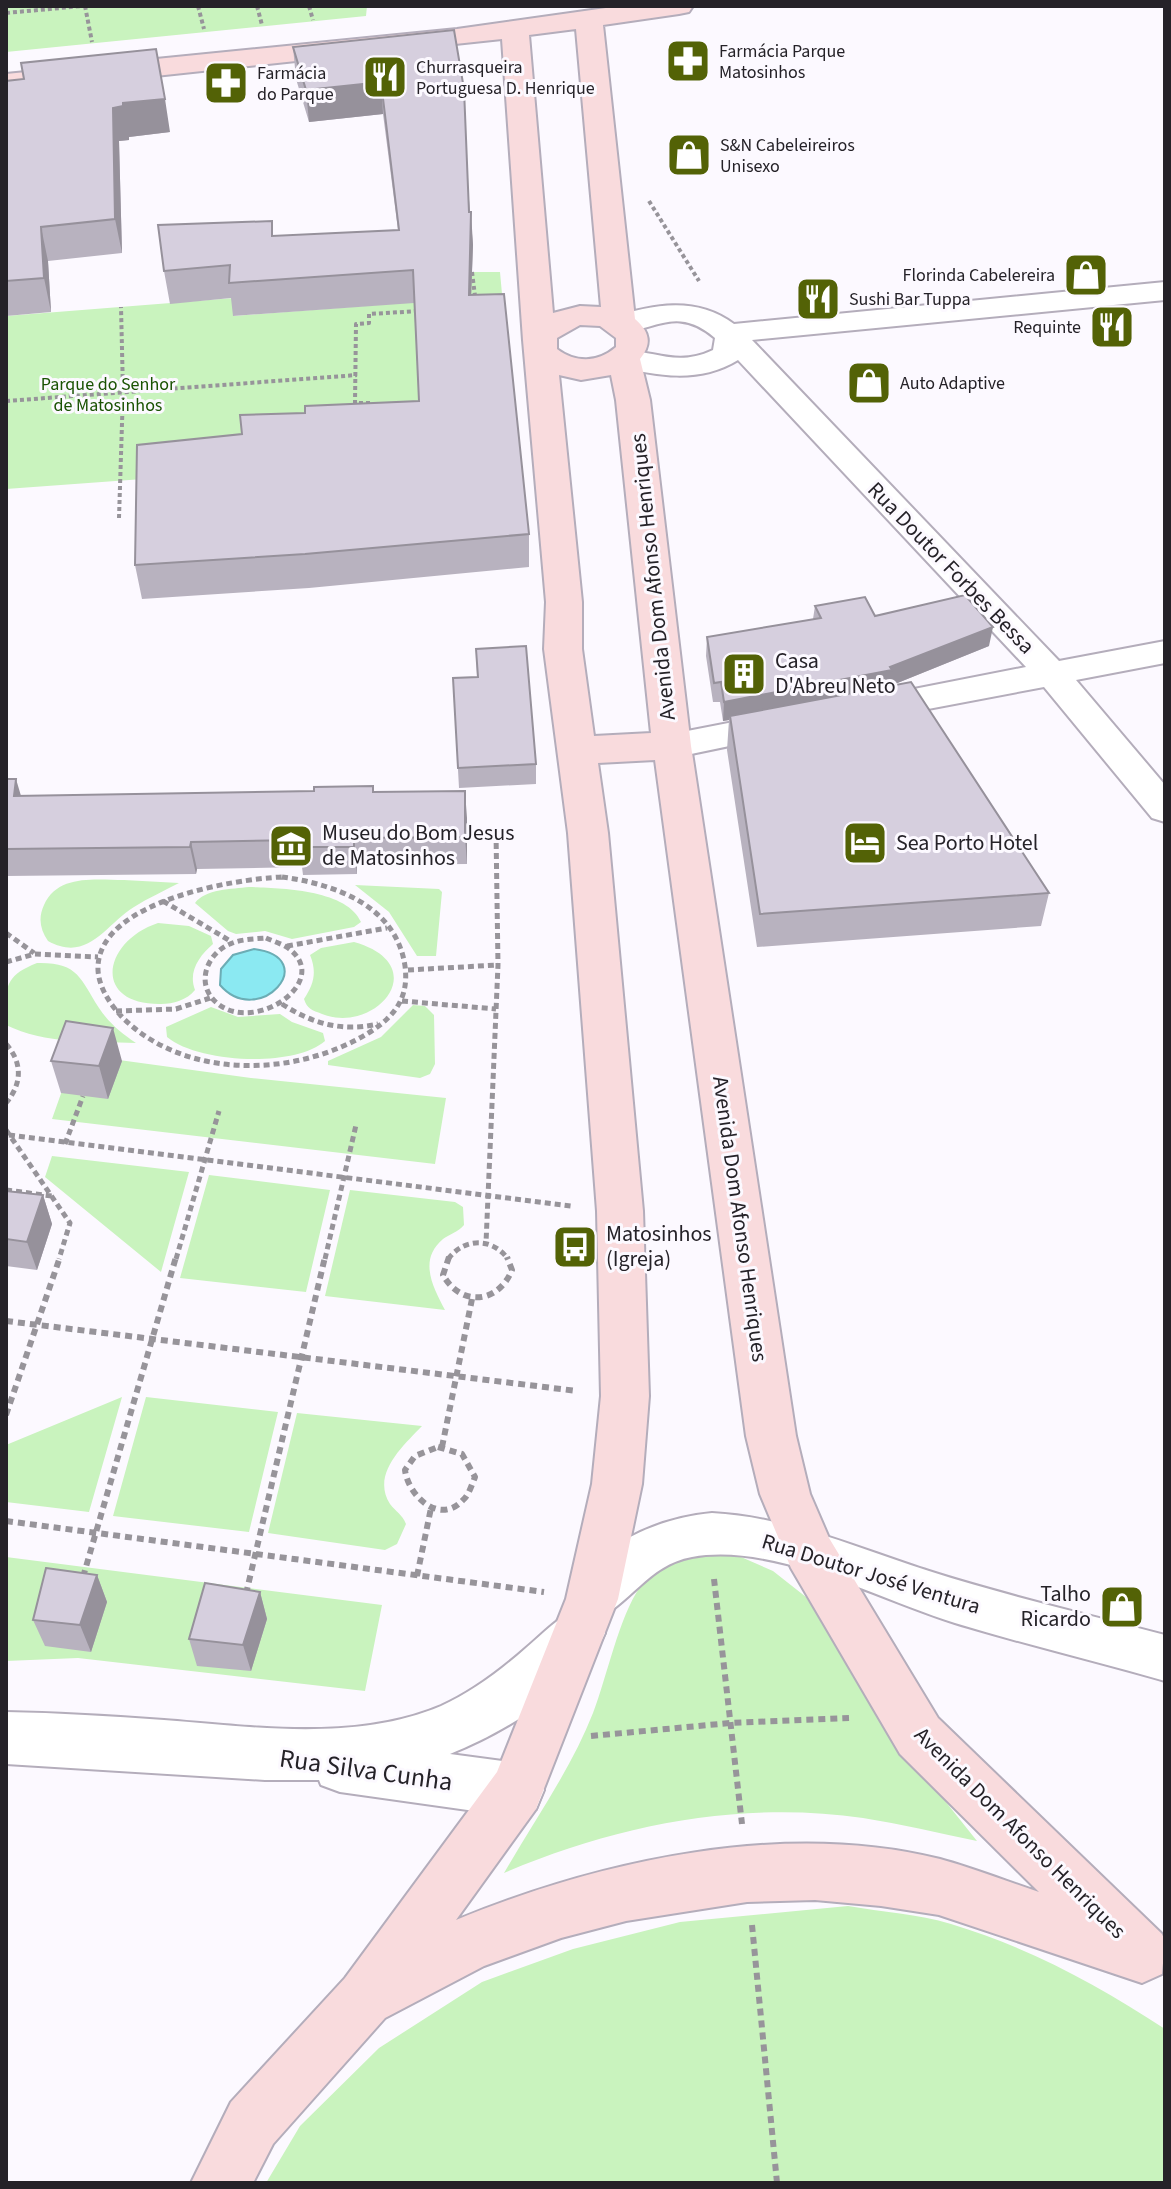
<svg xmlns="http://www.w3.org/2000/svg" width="1171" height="2189" font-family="'Source Sans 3',sans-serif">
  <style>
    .green { fill: #c9f3be }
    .water { fill: #8be9f2; stroke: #6cadb5; stroke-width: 2 }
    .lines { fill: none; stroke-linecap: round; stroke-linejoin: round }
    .minor-casing { stroke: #b4adbb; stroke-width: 4 }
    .tertiary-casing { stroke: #b4adbb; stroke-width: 4 }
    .secondary-casing { stroke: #b4adbb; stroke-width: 4 }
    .path-far2 { stroke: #97949a; stroke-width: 4; stroke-dasharray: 4 3; stroke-linecap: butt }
    .path-far1 { stroke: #97949a; stroke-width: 5; stroke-dasharray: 6 4; stroke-linecap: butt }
    .path { stroke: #97949a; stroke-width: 6; stroke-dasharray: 7 5; stroke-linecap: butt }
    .minor { fill: #fff; fill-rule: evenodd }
    .tertiary { fill: #fff; fill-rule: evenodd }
    .secondary { fill: #f9dbdd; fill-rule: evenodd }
    .wall { fill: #b8b2bf }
    .shaded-wall { fill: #96919b }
    .building { fill: #d6cfde; stroke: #96919b; stroke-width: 2 }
    .labels { text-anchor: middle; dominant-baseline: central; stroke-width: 6; stroke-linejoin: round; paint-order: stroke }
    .far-poi-label { font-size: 18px; fill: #252228; stroke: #fcf9ff; text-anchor: start }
    .far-park-label { font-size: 18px; fill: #195202; stroke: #fcf9ff }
    .street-label { font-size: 22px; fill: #252228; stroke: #fcf9ff }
    .poi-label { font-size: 22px; fill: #252228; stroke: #fcf9ff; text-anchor: start }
    .near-street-label { font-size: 26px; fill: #252228; stroke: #fcf9ff }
  </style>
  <rect width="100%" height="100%" fill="#fcf9ff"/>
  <path class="green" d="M6,6H367L366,16L6,52Z
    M472,272H500L505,327L420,405L143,479L6,489V316L234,298V316L403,303L412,282Z
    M124,880L179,883C164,891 148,898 134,907C105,925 88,963 48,941C40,929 38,918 44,905C58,874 95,880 124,880Z
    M355,885L439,889L442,892L436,956H417L389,912Z
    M249,887C279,888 347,889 361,922L354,927L292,939L265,931L236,934L228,931L195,903C205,889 232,889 249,887Z
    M158,923L189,926L211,936L213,944C199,956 188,972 195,990C187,1000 173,1004 161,1004C91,1005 103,941 158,923Z
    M354,942C435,965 376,1035 322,1014C312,1010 307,1009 304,999C314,984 317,972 310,955L321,948Z
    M37,963C78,962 80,978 99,1008C109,1023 121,1033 136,1043C93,1042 45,1044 6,1025C6,991 1,977 37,963Z
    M413,1005L425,1006L434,1015L435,1064L430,1074L420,1078L328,1065V1061L381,1037Z
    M211,1007L238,1017L280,1014L292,1022L323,1033L325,1041C294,1068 198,1063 167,1037L166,1027Z
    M75,1054L251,1078L446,1098L435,1164L52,1119Z
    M52,1156L189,1172L161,1272L45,1177Z
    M209,1175L330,1190L306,1292L180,1278Z
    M350,1190L455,1202L463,1207L464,1225C458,1232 450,1234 443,1239C418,1260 433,1287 445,1310L325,1296Z
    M122,1397L89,1512L6,1502V1445Z
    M146,1397L278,1412L249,1532L113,1516Z
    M297,1413L422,1426C403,1446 371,1474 390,1504C396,1512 402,1514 406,1524L397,1544L385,1550L268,1533Z
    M723,1555L741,1557L773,1571L806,1597L906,1752L977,1841C939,1833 901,1824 863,1818C742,1800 615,1825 504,1873C534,1821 571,1769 593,1713C607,1677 619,1617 640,1587C659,1561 694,1557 723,1555Z
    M6,1557L382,1605L365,1691L78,1658L6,1661Z
    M848,1906C882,1912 918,1914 951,1924C1028,1947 1098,1985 1165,2029V2183H266L300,2126L379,2048L482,1982L573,1949L680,1922Z"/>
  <path class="water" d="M254,949C323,958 259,1030 220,985L221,969L233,955Z"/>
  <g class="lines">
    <g class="minor-casing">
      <path id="minor" d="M1165,282V300L752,340L1059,661L1165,641V663L1076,680L1165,785V822L1152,818L1044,687L870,720L858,716L853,708L858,700L1026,667L738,360C699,384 656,376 613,365L609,359L613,353C647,344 671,370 713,350L715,338C671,300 648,340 609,330L604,324L609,318C652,305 695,295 734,324Z
        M780,713L792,717L797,725L792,733L672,758L660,755L654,746L660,737L672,734Z
        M712,1513C789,1517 857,1548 929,1571C1007,1596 1086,1614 1165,1635V1681C1095,1661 1024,1644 955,1623C878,1599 773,1542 692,1557C647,1565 630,1606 592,1621L575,1614L568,1599C592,1546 657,1518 712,1513Z"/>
    </g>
    <g class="tertiary-casing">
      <path id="tertiary" d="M579,1609L597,1616L605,1633C581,1687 503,1733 450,1754L517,1763L536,1771L544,1790L536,1809L517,1817L340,1792L321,1785L319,1780H265L6,1764V1712C59,1713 111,1716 164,1720C253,1727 356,1742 441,1706C472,1692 501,1670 526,1648C544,1633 557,1617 579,1609Z"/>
    </g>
    <g class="secondary-casing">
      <path id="secondary" d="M620,6H693L689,12L679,14L603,25L635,319C650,332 652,344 640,359L650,400L691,746L796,1436L810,1494L829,1538L938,1718L1162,1934L1165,1941L1162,1974L1142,1983L939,1915L881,1906L815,1900L747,1902L626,1921L561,1938L484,1966L385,2018L273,2144L253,2183H191L231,2102L345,1978L497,1772L566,1599L592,1484L601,1396L597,1211L568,833L544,649L546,602L523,340L502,39L6,92V74L457,29ZM576,29L601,307L580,306L553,313L529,35ZM580,325L600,326L616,338V347C597,363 576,363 557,349V338ZM559,375L581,380L611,375L616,400L651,733L594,736L582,649V602ZM655,760L746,1436L760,1494L791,1568L900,1754L1039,1892C1006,1881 973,1868 940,1859C784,1820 602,1860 456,1920L536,1809L618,1599L642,1484L649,1396L643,1211L608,833L598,763Z"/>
    </g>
    <path class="path-far2" d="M85,6L92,42
      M198,6L204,29
      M257,6L262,25
      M309,6L313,20
      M6,13L82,6
      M649,201L699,281
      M472,272L475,296
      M6,401L357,375
      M370,410V403H355L356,324L369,323V314L419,311
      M119,518L123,392L121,307"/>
    <path class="path-far1" d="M467,832H496L498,965L486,1243
      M282,877C334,884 396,905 405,966C410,1004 388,1023 356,1040C285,1077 184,1077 124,1019C110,1005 97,985 98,966C101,901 234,879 282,877Z
      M163,901L232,942
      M6,933L34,953
      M266,938C273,941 282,944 288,948C334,981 254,1035 217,1003C195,985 206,954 230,944C241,939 254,939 266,938Z
      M287,946L387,928
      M6,962L35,954L98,957
      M408,970L498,965
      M402,1001L496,1009
      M282,1004C313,1024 342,1032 378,1024
      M116,1011L176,1009L210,998
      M6,1044C23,1063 22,1084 6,1103
      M6,1130L70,1223L59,1259
      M9,1135L571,1206
      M65,1144L83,1096
      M6,1190L52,1196
      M176,1259L219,1111
      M325,1259L356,1125
      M448,1259C464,1238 492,1237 508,1259"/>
    <path class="path" d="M449,1257L443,1275C461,1307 498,1304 512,1270L507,1257
      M6,1321L577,1391
      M6,1415L60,1257
      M438,1447L462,1454L475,1477C472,1484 469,1495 463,1500C439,1526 408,1495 405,1470L415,1456Z
      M442,1447L472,1299
      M6,1521L544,1592
      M417,1576L431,1508
      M83,1577L176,1257
      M714,1579L742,1824
      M246,1594L325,1257
      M591,1736L730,1723L849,1718
      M752,1925L777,2183"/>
    <use href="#minor" class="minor"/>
    <use href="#tertiary" class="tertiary"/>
    <use href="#secondary" class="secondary"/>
  </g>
  <path class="wall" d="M454,30L473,245L471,295L529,534V567L309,588L142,599L135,565L242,434L305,413L419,401L414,303L233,316L231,298L170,304L164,271L274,236L398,230L383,114L309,122L296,79L293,47Z
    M6,81L170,132L129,137V140L119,141L122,253L48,261L51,312L6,316Z
    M815,606L875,616L989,646L890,686L1049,893L1041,926L757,947L727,750L729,720L723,721L720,702H713L706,656L707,637L813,619Z
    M476,649L536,764V784L459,788L453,678L477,677Z
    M6,779L21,796L374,792L467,818V864L357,865V874L303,875L302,867L197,869L196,874L6,876Z
    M51,1061H122L108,1099L61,1093Z
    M43,1195L52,1224L37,1270L6,1266V1239Z
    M97,1575L107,1602L91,1652L45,1646L33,1620Z
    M260,1592L267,1619L251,1671L197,1666L189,1639Z"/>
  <path class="shaded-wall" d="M381,82L383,114L309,122L306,90Z
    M165,99L170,132L129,137V140L119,141L122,253L115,219L113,108L123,103Z
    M471,212L473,245L470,328L469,295Z
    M41,227L48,261L51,312L44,278Z
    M993,627L989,646L890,686L730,716L729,720L723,721L724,702L890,667Z
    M16,779L24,806L14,796Z
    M465,791L467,818V864L465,837Z
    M354,838L357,865V874L354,847Z
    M191,842L197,869L196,874L190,847Z
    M113,1028L122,1061L108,1099L99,1066Z
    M43,1195L52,1224L37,1270L27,1242Z
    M97,1575L107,1602L91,1652L80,1625Z
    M260,1592L267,1619L251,1671L243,1645Z"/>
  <path class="building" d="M454,30L464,89L469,212H471L469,295L504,294L529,534L305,554L135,565L137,445L242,434L240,415L305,413V406L419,401L413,270L229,283L230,265L164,271L158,225L272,221V236L399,230L381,82L306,90L293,47Z
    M156,49L165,99L123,103V106L113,108L115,219L41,227L44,278L6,281V81L24,79L21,63Z
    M965,595L993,627L890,667L892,670L724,702L721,682L714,683L707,637L821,618L815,606L865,597L875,616Z
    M526,646L536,764L458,768L453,678L478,677L476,649Z
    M911,682L1049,893L760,914L730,716Z
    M6,779H16L14,796L314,791V787L373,786V792L465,791V837L354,838V847H299V840L191,842L190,847L6,849Z
    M66,1021L113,1028L99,1066L51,1061Z
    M6,1191L43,1195L27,1242L6,1239Z
    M46,1568L97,1575L80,1625L33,1620Z
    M205,1583L260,1592L243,1645L189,1639Z"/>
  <defs>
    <g id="pharmacy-square" transform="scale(2.3)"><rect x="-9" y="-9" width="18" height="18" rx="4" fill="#536206" stroke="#fcf9ff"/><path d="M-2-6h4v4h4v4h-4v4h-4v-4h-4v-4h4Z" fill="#fff"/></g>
    <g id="restaurant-square" transform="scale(2.3)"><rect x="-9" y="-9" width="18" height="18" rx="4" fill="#536206" stroke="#fcf9ff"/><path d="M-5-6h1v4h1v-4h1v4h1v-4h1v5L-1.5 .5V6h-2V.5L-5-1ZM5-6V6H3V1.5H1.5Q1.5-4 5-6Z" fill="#fff"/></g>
    <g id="shop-square" transform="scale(2.3)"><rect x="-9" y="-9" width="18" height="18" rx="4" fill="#536206" stroke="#fcf9ff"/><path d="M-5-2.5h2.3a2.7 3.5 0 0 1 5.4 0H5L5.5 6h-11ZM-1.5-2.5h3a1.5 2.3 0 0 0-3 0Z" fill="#fff"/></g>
    <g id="building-square" transform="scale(2.3)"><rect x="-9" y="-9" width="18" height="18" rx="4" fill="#536206" stroke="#fcf9ff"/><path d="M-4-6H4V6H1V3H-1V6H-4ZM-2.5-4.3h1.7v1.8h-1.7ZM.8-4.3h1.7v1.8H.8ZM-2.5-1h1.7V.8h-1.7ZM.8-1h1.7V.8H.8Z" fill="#fff"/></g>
    <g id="hotel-square" transform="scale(2.3)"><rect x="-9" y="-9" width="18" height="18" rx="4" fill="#536206" stroke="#fcf9ff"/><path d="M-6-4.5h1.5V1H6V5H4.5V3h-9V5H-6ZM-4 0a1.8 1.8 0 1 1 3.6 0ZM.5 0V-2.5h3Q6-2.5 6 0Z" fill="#fff"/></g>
    <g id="museum-square" transform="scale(2.3)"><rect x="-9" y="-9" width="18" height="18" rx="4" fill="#536206" stroke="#fcf9ff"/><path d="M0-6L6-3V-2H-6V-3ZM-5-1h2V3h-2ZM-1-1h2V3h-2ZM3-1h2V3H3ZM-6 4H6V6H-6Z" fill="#fff"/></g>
    <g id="bus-square" transform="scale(2.3)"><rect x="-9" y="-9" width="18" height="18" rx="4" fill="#536206" stroke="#fcf9ff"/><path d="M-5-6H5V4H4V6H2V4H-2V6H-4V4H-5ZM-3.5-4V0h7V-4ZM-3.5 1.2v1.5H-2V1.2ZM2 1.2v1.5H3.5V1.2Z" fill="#fff"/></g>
  </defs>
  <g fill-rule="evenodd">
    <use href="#pharmacy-square" x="688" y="61"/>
    <use href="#restaurant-square" x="385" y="77"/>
    <use href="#pharmacy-square" x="226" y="83"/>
    <use href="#shop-square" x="689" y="155"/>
    <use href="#shop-square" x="1086" y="275"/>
    <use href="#restaurant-square" x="818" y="299"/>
    <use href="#restaurant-square" x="1112" y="327"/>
    <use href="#shop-square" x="869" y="383"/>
    <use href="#building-square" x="744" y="674"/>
    <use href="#hotel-square" x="865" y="843"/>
    <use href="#museum-square" x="291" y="846"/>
    <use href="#bus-square" x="575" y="1247"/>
    <use href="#shop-square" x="1122" y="1607"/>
  </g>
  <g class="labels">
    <g class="far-poi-label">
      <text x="719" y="51">Farmácia Parque<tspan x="719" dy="21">Matosinhos</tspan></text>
      <text x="416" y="67">Churrasqueira<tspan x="416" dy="21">Portuguesa D. Henrique</tspan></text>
      <text x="257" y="73">Farmácia<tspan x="257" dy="21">do Parque</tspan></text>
      <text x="720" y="145">S&amp;N Cabeleireiros<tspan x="720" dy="21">Unisexo</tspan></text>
      <text x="1055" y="275" text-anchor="end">Florinda Cabelereira</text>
      <text x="849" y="299">Sushi Bar Tuppa</text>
      <text x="1081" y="327" text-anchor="end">Requinte</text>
      <text x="900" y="383">Auto Adaptive</text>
    </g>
    <g class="far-park-label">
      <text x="108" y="384">Parque do Senhor<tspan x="108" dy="21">de Matosinhos</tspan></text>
    </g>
    <g class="street-label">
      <text transform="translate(951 568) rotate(46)">Rua Doutor Forbes Bessa</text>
      <text transform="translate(653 577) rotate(-96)">Avenida Dom Afonso Henriques</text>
      <text transform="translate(740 1219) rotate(82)">Avenida Dom Afonso Henriques</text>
      <text transform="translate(871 1574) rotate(17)">Rua Doutor José Ventura</text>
      <text transform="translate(1020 1833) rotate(45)">Avenida Dom Afonso Henriques</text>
    </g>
    <g class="poi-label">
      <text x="775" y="661">Casa<tspan x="775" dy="25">D'Abreu Neto</tspan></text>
      <text x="322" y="833">Museu do Bom Jesus<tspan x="322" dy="25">de Matosinhos</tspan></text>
      <text x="896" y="843">Sea Porto Hotel</text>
      <text x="606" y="1234">Matosinhos<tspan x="606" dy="25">(Igreja)</tspan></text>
      <text x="1091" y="1594" text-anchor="end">Talho<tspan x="1091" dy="25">Ricardo</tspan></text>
    </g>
    <g class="near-street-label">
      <text transform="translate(366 1770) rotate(8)">Rua Silva Cunha</text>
    </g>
  </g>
  <rect width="1171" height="2189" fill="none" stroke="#252228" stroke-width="16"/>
</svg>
